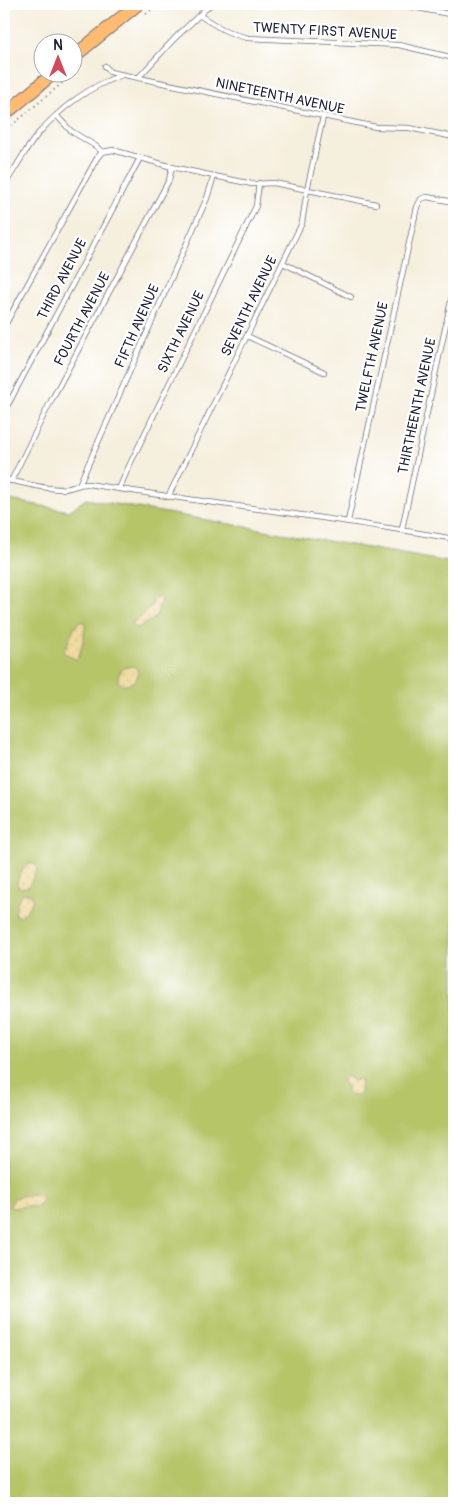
<svg xmlns="http://www.w3.org/2000/svg" width="458" height="1507" font-family="Pangolin,sans-serif">
  <style>
    .green { fill: #b5c568; stroke: #6c7452 }
    .sand { fill: url(#sand-dots); stroke: #887e6c }
    .lines { fill: none; stroke-linecap: round; stroke-linejoin: round }
    .lane-casing { stroke: #6c6a74; stroke-width: 6 }
    .primary-casing { stroke: #6c6a74; stroke-width: 14 }
    .path { stroke: #6c6a74; stroke-width: 2; stroke-dasharray: 1 4; stroke-linecap: butt }
    .lane { stroke: #fff; stroke-width: 4.5 }
    .primary { stroke: #ffbb71; stroke-width: 12 }
    .labels { text-anchor: middle; dominant-baseline: central; stroke-width: 4.5; stroke-linejoin: round; paint-order: stroke }
    .street-label { font-size: 14px; fill: #22223b; stroke: #fff }
  </style>
  <defs>
    <pattern id="sand-dots" width="8" height="8" patternUnits="userSpaceOnUse" patternTransform="scale(1.25)"><rect width="8" height="8" fill="#eeda9e"/><path d="M2 2h.1M6 6h.1" fill="none" stroke="#ccbb89" stroke-width="1.8" stroke-linecap="round"/></pattern>
  </defs>
  <rect width="100%" height="100%" fill="#fff"/>
  <filter id="ink" filterUnits="userSpaceOnUse"><feTurbulence type="fractalNoise" baseFrequency=".02" numOctaves="2"/><feDisplacementMap in="SourceGraphic" scale="10" xChannelSelector="R" yChannelSelector="G"/><feConvolveMatrix kernelMatrix="1 2 1 2 8 2 1 2 1" color-interpolation-filters="sRGB"/></filter>
  <filter id="wash" filterUnits="userSpaceOnUse"><feTurbulence type="fractalNoise" baseFrequency=".0096" numOctaves="4" result="noise"/><feDisplacementMap in="SourceGraphic" scale="20" xChannelSelector="R" yChannelSelector="G"/><feGaussianBlur stdDeviation="1.12" result="paint"/><feColorMatrix in="noise" values="0 0 0 0 0 0 0 0 0 0 0 0 0 0 0 0 0 1.4 0 .05"/><feComposite in="paint" operator="in"/></filter>
  <g filter="url(#wash)">
    <rect width="100%" height="100%" fill="#f5efdd"/>
    <path class="green" d="M4,499L69,511L86,499L454,563V1503H4Z"/>
    <path class="sand" d="M157,596L161,600L156,617L138,628L134,627L132,623L141,617L144,612L152,606L153,599Z
      M80,621L85,622C86,630 81,652 78,658L75,659L63,652C70,642 71,629 80,621Z
      M133,666C145,675 133,686 121,685L118,680C118,671 124,666 133,666Z
      M30,863L35,864L37,870L28,887L20,888L17,884C17,877 24,866 30,863Z
      M24,893L31,894L33,900L26,912L19,917L15,915C15,907 17,898 24,893Z
      M347,1076L353,1081L359,1079L361,1080L360,1093C357,1097 351,1097 347,1093V1086L342,1081L344,1077Z
      M35,1194L40,1195L42,1199L41,1203L37,1207L26,1206L14,1208L9,1206L15,1197Z"/>
  </g>
  <g filter="url(#ink)">
    <g class="lines">
      <g class="lane-casing">
        <path id="lane" d="M397,4L454,15
          M199,15C216,26 229,34 248,38L399,45L454,58
          M105,66L110,72L376,127L409,128L454,137
          M138,78L175,38L211,4
          M57,116L71,131L97,147L102,152
          M102,152L113,150L172,167L214,176L252,184L274,183L376,204
          M4,186C15,169 25,150 38,134C60,108 90,86 122,75
          M283,263L351,297
          M4,327L97,158L102,152
          M247,336L324,372
          M4,412L140,158
          M4,479C22,483 43,489 62,489C72,489 79,483 88,484C210,504 333,517 454,539
          M11,481L52,399L169,180L172,167
          M79,485L207,198L214,176
          M119,489L130,464L256,206L259,183
          M168,497L302,223L307,190L323,117
          M348,521L417,207L421,199L427,197L454,202
          M402,529L454,287"/>
      </g>
      <g class="primary-casing">
        <path id="primary" d="M72,58L138,4
          M4,115L55,72"/>
      </g>
      <path class="path" d="M146,14L158,4
        M4,132L80,68"/>
      <use href="#lane" class="lane"/>
      <use href="#primary" class="primary"/>
    </g>
  </g>
  <g class="labels">
    <g class="street-label">
      <text transform="translate(325 31) rotate(3)">TWENTY FIRST AVENUE</text>
      <text transform="translate(280 96) rotate(12)">NINETEENTH AVENUE</text>
      <text transform="translate(62 279) rotate(-62)">THIRD AVENUE</text>
      <text transform="translate(249 306) rotate(-64)">SEVENTH AVENUE</text>
      <text transform="translate(82 319) rotate(-62)">FOURTH AVENUE</text>
      <text transform="translate(137 326) rotate(-66)">FIFTH AVENUE</text>
      <text transform="translate(181 332) rotate(-64)">SIXTH AVENUE</text>
      <text transform="translate(372 357) rotate(-78)">TWELFTH AVENUE</text>
      <text transform="translate(417 406) rotate(-78)">THIRTHEENTH AVENUE</text>
    </g>
  </g>
  <rect width="458" height="1507" fill="none" stroke="#fff" stroke-width="20"/>
  <g transform="translate(58 58)"><circle r="24" fill="#ffffff" stroke="#a7a7b1"/>
  <path d="M0-4L9 19L0 12L-9 19Z" fill="#d1495b"/>
  <text y="-8" font-size="14" font-weight="bold" text-anchor="middle" fill="#22223b">N</text>
  </g>
</svg>
